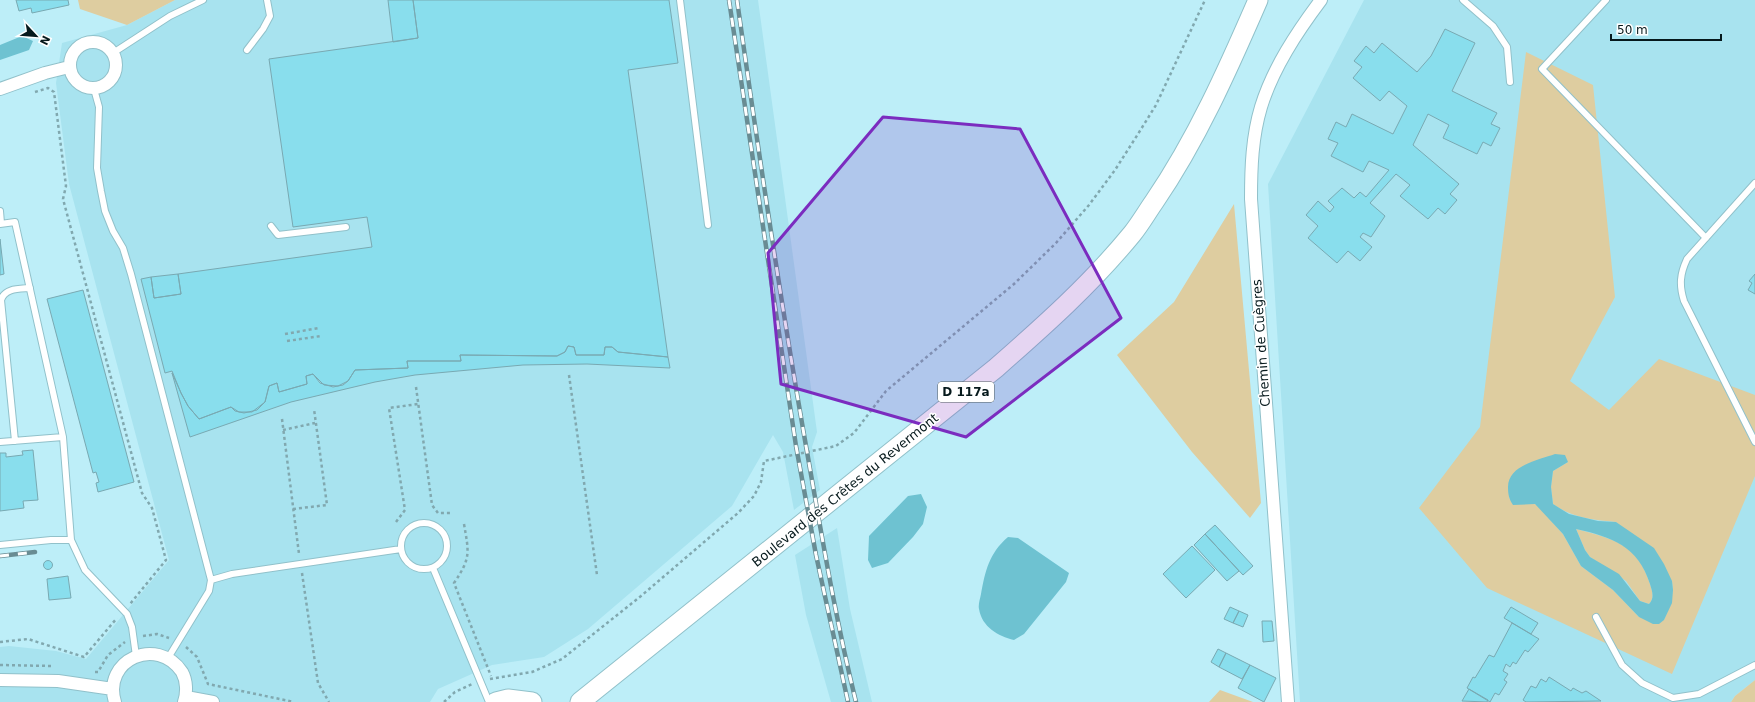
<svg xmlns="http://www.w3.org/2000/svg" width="1755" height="702" font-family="'DejaVu Sans',sans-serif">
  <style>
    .built { fill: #a8e3ef }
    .green { fill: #decda0; fill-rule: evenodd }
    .water { fill: #6ec2d1; fill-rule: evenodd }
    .building { fill: #89deed; stroke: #79a9b2 }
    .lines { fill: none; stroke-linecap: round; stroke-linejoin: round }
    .lane-casing { stroke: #91c1ca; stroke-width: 8 }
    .street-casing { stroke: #91c1ca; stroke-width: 14 }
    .primary-casing { stroke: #91c1ca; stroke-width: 21 }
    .path { stroke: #81a8af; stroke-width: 2.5; stroke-dasharray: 3 3; stroke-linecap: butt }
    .lane { stroke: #fff; stroke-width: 6 }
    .street { stroke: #fff; stroke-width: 12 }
    .primary { stroke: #fff; stroke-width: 19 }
    .rail-casing { stroke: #698c93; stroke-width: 4.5 }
    .rail { stroke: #fff; stroke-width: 3; stroke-dasharray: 9; stroke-linecap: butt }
    .marked { fill: #7b2cbf; fill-opacity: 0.2; stroke: #7b2cbf; stroke-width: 3; stroke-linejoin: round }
    .labels { text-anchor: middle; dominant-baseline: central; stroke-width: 3; stroke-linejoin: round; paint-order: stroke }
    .shield { fill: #fff; stroke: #515e60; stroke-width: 1 }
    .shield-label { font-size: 12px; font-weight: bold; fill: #06191c }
    .street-label { font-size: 13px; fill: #06191c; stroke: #fff }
  </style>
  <rect width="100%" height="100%" fill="#bdeef8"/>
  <path class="built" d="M175,0H758L817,432L812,447L820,490L794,510L783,452L773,435L732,506L588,629L544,657L492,665L438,689L430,702H0V647L9,646L56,651L86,659L169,560L69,184L56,83L62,43L127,25Z
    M1364,0H1755V680L1735,696L1731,702H1300L1268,184Z
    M837,528L850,609L872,702H831L806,615L795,555Z"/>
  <path class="green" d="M78,0H175L127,25L80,9Z
    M1526,52L1593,85L1615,297L1570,381L1609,410L1659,359L1755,395V476L1672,674L1487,588L1419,508L1480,427ZM1536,462H1568L1553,471L1551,487L1553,504C1572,518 1594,520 1616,522L1672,581C1674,596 1670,606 1664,620L1639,617L1613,590L1581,566L1563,534L1539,507L1535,504L1510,500C1506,475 1514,470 1536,462Z
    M1234,204L1261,503L1250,518L1192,452L1117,355L1174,302Z
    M1576,529C1613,539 1637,543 1650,584C1652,591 1655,598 1649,604L1640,601L1626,581L1590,557L1585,550Z
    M1755,680V702H1731L1735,696Z
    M1220,690L1253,702H1209Z"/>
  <path class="water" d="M22,36L33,41L29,50L0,60V45Z
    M1555,454L1565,455L1568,462L1553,471L1551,487L1553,504L1569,514L1598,521L1616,522L1654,548L1664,564L1672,581L1673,590L1672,603L1664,620L1659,624H1653L1639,617L1613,590L1581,566L1563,534L1535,504L1513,505C1509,499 1508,494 1508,487C1508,465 1539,460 1555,454ZM1576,529C1612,537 1638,546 1650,584C1652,591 1655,598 1649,604L1640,601L1619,574L1590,557L1585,550Z
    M921,494L927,507L923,524L913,537L888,563L872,568L868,560L869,536L908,496Z
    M1008,537L1018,538L1069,573L1066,582L1024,634L1014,640C998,636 982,627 979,609C978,605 980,599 981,594C985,572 989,553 1008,537Z"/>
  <path class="building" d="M16,0H68L69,5L32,13L31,8L19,11Z
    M388,0H413L418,38L393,42Z
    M413,0H669L678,63L628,70L668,357L618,352L612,347H605L604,355H576L574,347L568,346L565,352L557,356L460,355L461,361H407L408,368L355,370L348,381L338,386L324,385L313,374L306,376L307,384L279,392L277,383L269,386L265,402L257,410L244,413L235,411L231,407L199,419L188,406L181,393L172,371L165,373L141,279L151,277L154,298L181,294L178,274L372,247L367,217L293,227L269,59L418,38Z
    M1445,29L1475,43L1452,91L1497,113L1491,124L1500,128L1491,146L1483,142L1477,154L1443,138L1449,125L1428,114L1413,145L1459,184L1450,194L1457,200L1445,214L1438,208L1428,219L1400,196L1410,185L1396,174L1370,203L1385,216L1371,237L1363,233L1360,237L1372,247L1360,261L1348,251L1337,263L1308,238L1318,226L1306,215L1318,201L1330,212L1334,207L1328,201L1342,188L1354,198L1360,192L1366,197L1389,170L1369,161L1363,172L1331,156L1338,143L1328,139L1336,122L1346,127L1352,114L1393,134L1407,106L1389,91L1380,101L1353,78L1362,67L1354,61L1366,46L1374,53L1382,43L1417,72L1431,56Z
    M0,239L4,274L0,275Z
    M178,274L181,294L154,298L151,277Z
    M1755,274V294L1748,290L1752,283L1749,281Z
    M83,290L134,482L98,492L96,483L99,482L96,472L93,473L47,299Z
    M568,346L574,347L576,355H604L605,347H612L618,352L668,357L670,368L587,364L523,365L415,375L375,382L291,402L190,437L172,373L181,393L188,406L199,419L231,407L239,412H252L265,402L269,386L277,383L279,392L307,384L306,376L313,374L320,383L333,387L343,385L348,381L355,370L408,368L407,361H461L460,355L557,356L565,352Z
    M33,450L38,500L23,501L24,508L0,511V453H6V457L23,455L22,451Z
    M1215,525L1253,566L1243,575L1205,534Z
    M1205,534L1239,571L1227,581L1194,545Z
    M1192,546L1215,570L1186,598L1163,574Z
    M43.5 565a4.5 4.5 0 1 1 9 0a4.5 4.5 0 1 1-9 0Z
    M68,576L71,598L49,600L47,579Z
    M1230,607L1239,611L1233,623L1224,619Z
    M1511,607L1538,623L1531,634L1504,618Z
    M1239,611L1248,615L1243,627L1233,623Z
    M1262,621H1272L1274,641L1263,642Z
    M1512,623L1539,639L1528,652L1525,650L1516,664L1513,662L1510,667L1506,664L1503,671L1508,674L1504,680L1507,682L1499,695L1495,693L1490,702L1467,688L1473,677L1475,678L1489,655L1494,657Z
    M1218,649L1226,653L1219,667L1211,662Z
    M1226,653L1250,665L1242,679L1219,667Z
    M1250,665L1276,678L1264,702L1238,688Z
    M1549,677L1571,691L1573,688L1582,693L1586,691L1601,701L1526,702L1523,700L1531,686L1536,688L1541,679L1546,682Z
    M1469,689L1488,700L1487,702L1462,701Z"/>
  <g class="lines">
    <g class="lane-casing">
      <path id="lane" d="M680,0L708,225
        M1463,0L1493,26L1507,47L1510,82
        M1606,0L1542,69L1706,238
        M247,50L263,29L270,16L267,0
        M113,53L170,16L203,0
        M94,89L99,107L97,168L101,191L105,211L113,231L123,248L131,274L211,580L209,591L168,658
        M1755,183L1687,259C1680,274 1679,285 1684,301L1755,442
        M0,211L1,223
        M0,224L15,222L63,437L71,540L85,570L127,614L132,627L136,656
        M271,226L278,235L346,227
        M15,441L1,300C5,288 19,289 30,288
        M0,442L63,437
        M401 546a23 23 0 1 1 46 0a23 23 0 1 1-46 0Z
        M0,545L51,540H71
        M433,568L489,702
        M211,580L232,574L401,549
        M1596,617L1622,665L1642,683L1673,698L1699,694L1755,665"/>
    </g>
    <g class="street-casing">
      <path id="street" d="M70 65a23 23 0 1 1 46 0a23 23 0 1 1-46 0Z
        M0,89L45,73L69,67
        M0,680L58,681L113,689
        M186,697L213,702
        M115,702C102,660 157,635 182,672C187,681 187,693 184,702
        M1288,702L1251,199C1251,168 1252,137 1261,107C1273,68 1297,32 1321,0"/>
    </g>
    <g class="primary-casing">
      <path id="primary" d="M496,702L508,699L532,702
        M580,702L996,368C1045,325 1091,284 1132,234C1140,224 1147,212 1154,202C1197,139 1228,69 1258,0"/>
    </g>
    <path class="path" d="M35,92L48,88L54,92L66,186L63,199L142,493L152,508L166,560L130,604
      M285,334L319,328
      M287,341L321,336
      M569,375L597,575
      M416,387L432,505L438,513H450
      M282,419L299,554
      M283,430L315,423
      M293,509L327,505L314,409
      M396,522L405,510L389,408L418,404
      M464,524C469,553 471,558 454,583L491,676
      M302,573L318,683L329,702
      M143,636L157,634L169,638
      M0,642L28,639L84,657L117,618
      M186,647L197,657L208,684L294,702
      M0,665L52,666
      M95,672H98L108,655L125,642
      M490,679L532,672L562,659L641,596L738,513L754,496L761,482L764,461L836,446L854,433L886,391L1014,284L1056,243L1089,205L1115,170L1138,134L1156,105L1205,0
      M444,702L455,692L472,684"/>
    <use href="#lane" class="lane"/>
    <use href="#street" class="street"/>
    <use href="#primary" class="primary"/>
    <g class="rail-casing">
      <path id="rail" d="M729,0L796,446L816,555L848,702
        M737,0C758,149 780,298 806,446C821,531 835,617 856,702
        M0,556L35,552"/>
    </g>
    <use href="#rail" class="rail"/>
  </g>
  <path class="marked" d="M883,117L1020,129L1121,318L966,437L781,384L768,253Z"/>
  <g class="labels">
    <rect class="shield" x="938" y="382" width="56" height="20" rx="3"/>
    <g class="shield-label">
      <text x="966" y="392">D 117a</text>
    </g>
    <g class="street-label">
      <text transform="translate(1261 343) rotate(-94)">Chemin de Cuègres</text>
      <text transform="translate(845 490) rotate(-39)">Boulevard des Crêtes du Revermont</text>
    </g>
  </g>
  <g transform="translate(36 36) rotate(116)" stroke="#ffffff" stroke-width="3" paint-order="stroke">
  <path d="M0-3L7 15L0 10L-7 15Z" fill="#06191c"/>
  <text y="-6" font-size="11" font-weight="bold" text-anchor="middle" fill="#06191c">N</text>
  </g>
  <path d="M1611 34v6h110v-6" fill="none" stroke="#06191c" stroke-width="2"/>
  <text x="1617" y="34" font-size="12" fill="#06191c" stroke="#ffffff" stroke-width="3" paint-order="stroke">50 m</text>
</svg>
